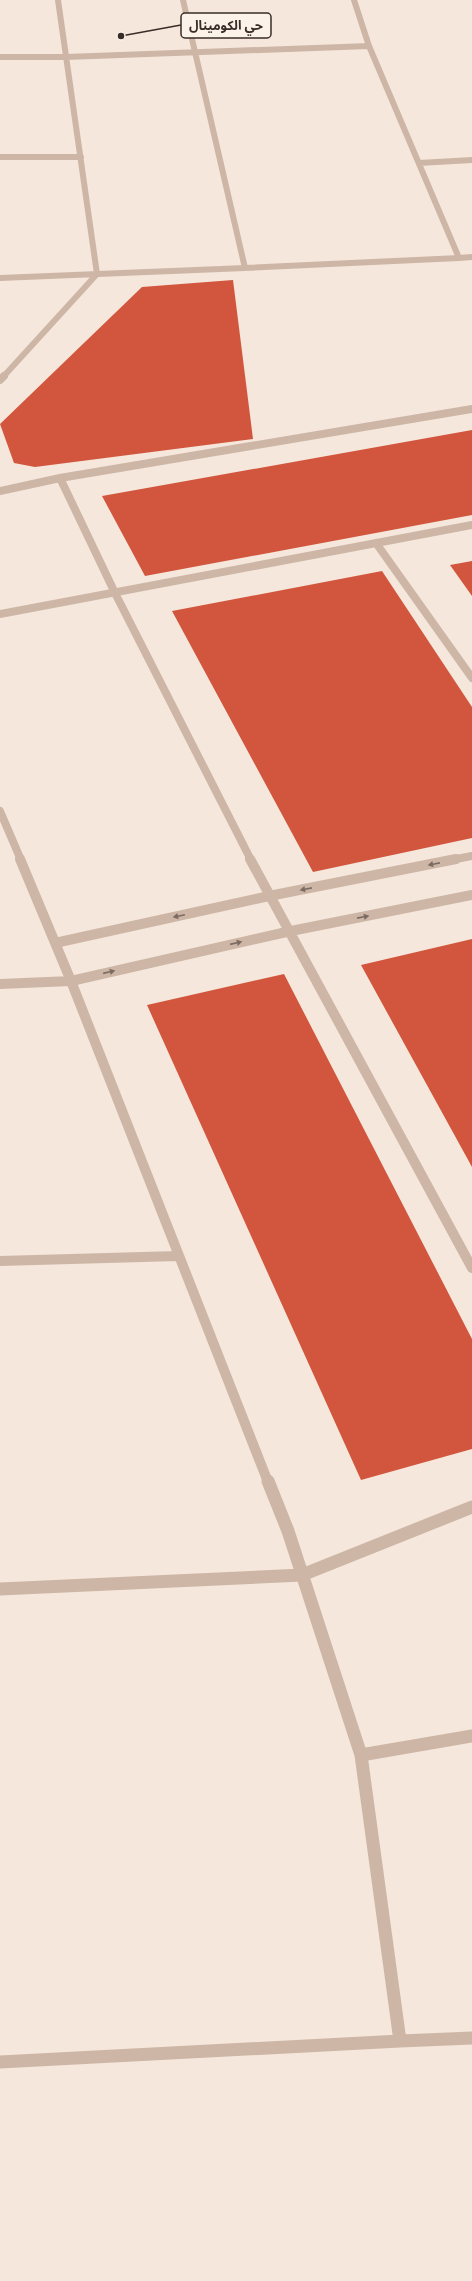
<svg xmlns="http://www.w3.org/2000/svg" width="472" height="2281" font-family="'Roboto Condensed','Noto Sans Arabic',sans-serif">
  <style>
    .building { fill: #d2563d }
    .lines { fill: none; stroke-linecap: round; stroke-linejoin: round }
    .minor-far3 { stroke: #ceb6a6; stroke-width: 6 }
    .minor-far2 { stroke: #ceb6a6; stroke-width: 8 }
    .minor-far1 { stroke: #ceb6a6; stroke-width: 10 }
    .minor { stroke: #ceb6a6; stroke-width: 13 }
    .oneway { fill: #7d6a61 }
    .leader { fill: none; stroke: #3a2c28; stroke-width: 1.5 }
    .callout-dot { fill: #3a2c28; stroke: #fbf2e9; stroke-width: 1.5 }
    .callout { fill: #fbf2e9; stroke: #3a2c28; stroke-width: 1.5 }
    .callout-label { font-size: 13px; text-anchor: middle; font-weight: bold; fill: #3a2c28 }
  </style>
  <rect width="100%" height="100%" fill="#f5e7dc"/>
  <path class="building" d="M233,280L253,439L35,467L14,463L0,424L142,287Z
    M472,430V515L145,576L102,496Z
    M472,561V596L450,565Z
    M382,571L472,707V838L313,872L172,611Z
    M472,939V1167L361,965Z
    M284,974L472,1339V1449L361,1480L147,1005Z"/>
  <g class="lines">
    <path class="minor-far3" d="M0,57H66L369,46L354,0
      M0,157H81
      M419,163L472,160
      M459,258L472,257
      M245,268L459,258L369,46
      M0,278L245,268L183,0
      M3,377L97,274L58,0"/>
    <path class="minor-far2" d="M0,380L4,376
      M60,478L472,409
      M0,491L60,478L115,593L251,860
      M376,543L472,678
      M0,614L472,525
      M0,811L21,860
      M451,860L472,856"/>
    <path class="minor-far1" d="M20,859L71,981L268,1482
      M250,859L472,1268
      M55,943L269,896L456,859
      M0,984L71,981L291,931L472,895
      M0,1261L178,1256"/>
    <path class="minor" d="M268,1481L288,1531L361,1755L400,2041L472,2038
      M0,1589L302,1575L472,1507
      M361,1755L472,1736
      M0,2062L400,2041"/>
  </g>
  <defs><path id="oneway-solid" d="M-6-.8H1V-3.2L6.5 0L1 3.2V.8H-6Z"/></defs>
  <g class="oneway">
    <use href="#oneway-solid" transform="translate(434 864) rotate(169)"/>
    <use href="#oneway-solid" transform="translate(306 889) rotate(169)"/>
    <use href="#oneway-solid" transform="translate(179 916) rotate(168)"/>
    <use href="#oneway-solid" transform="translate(363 917) rotate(-11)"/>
    <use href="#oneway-solid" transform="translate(236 943) rotate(-13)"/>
    <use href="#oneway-solid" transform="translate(109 972) rotate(-13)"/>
  </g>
  <path class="leader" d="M121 36L181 25"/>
  <circle class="callout-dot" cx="121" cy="36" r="4"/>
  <rect class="callout" x="181" y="13" width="90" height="25" rx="4"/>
  <g class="callout-label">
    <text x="226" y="30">حي الكومينال</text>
  </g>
</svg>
